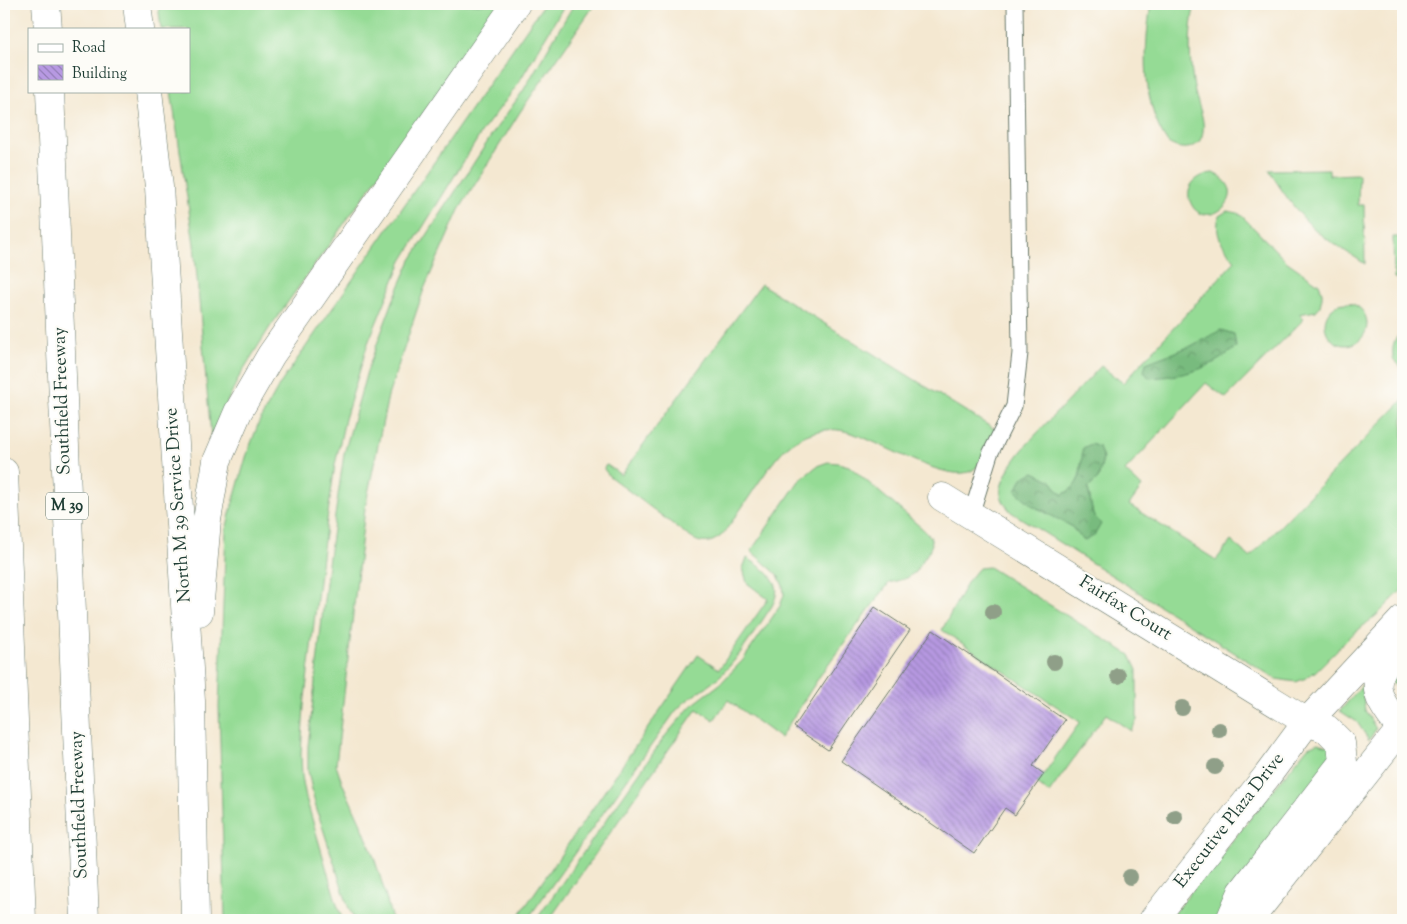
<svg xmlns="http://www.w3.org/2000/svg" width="1407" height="924" font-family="'Sorts Mill Goudy',serif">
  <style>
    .grass { fill: #95db95; stroke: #5a8c64; fill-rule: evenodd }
    .forest { fill: url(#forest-crowns); stroke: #4c7c59 }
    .building { fill: url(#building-back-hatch) }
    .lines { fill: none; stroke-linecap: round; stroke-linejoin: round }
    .service-casing { stroke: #6a796b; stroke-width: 17 }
    .minor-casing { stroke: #6a796b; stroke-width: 29 }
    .primary-casing { stroke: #6a796b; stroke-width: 29 }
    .motorway-casing { stroke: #6a796b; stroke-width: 29 }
    .service { stroke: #fff; stroke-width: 15 }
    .minor { stroke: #fff; stroke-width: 28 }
    .primary { stroke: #fff; stroke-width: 28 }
    .motorway { stroke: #fff; stroke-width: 28 }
    .tree { fill: #8f9f88 }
    .labels { text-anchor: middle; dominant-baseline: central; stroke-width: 4.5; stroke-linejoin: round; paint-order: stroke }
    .shield { fill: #fdfcf7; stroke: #62766e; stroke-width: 1 }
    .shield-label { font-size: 16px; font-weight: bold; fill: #1f3d34 }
    .street-label { font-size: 18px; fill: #1f3d34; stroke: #fdfcf7 }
  </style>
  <defs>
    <pattern id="forest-crowns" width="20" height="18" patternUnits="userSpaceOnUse" patternTransform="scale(1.25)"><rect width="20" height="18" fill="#78bb7e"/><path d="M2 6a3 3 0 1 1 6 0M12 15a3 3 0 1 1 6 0" fill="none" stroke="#629968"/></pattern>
    <pattern id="building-back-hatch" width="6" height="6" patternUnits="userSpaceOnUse" patternTransform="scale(1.25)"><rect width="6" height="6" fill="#b799e2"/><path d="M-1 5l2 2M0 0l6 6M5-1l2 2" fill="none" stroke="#947eb8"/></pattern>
  </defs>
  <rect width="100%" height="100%" fill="#fdfcf7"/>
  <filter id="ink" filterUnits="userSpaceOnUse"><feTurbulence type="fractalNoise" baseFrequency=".02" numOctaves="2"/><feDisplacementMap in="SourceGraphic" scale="10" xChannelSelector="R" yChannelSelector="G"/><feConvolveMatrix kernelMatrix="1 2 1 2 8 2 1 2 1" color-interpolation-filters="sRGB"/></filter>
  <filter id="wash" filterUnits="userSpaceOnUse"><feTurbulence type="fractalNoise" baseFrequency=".0096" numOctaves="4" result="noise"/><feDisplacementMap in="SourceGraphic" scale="20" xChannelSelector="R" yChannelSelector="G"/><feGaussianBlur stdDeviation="1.12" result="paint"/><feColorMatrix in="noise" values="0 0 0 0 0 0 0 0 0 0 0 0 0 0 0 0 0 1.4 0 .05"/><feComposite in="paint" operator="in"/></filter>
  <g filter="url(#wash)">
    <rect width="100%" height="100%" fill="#f4e8d1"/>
    <path class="grass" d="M158,4H502L270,327L240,375L211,436L194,244L171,91H189V29H161Z
      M544,4H565L516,87L483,130L402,261L368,343L345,419L335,465L323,548L304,706L301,754L302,776L306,798L338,908L343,920H225L219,706L226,530L232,506L247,454L259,422L280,384Z
      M574,4H595L520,112L459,210L424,289L388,396L365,508L336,765C344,791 358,814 367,839C378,866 385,893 392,920H355L349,909L315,804L308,771V746L328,564L344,454L367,371L393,301L411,260L497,127L523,91Z
      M1151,4H1195C1188,33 1189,63 1195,93C1198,105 1205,119 1203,131C1201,150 1182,152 1168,143C1141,105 1144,47 1151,4Z
      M1329,169V175L1359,174L1358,205H1364L1365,264C1351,254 1334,245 1320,234C1299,216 1283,193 1269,170Z
      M1213,173C1258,194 1202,236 1190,201C1184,185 1199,174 1213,173Z
      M1227,211L1238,213L1243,217L1286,261L1319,284L1322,292V297L1320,306L1316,311L1299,314L1304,319L1226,398L1206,383L1125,471L1142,487L1129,505L1216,560L1231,541L1250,557L1403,400V589L1378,614L1352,635L1316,671L1306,678L1296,682L1276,679L1011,512C1005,505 999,497 1001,488C1007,462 1036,435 1053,416C1069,400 1085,383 1101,366L1123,383L1235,261C1223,244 1214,238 1219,216ZM1099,447L1103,459L1098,479L1088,488L1093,515L1084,541L1071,526L1054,516L1050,480L1062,495C1081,485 1079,477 1082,459Z
      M1393,237H1403V281L1394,278Z
      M761,284L999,432C992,444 985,462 973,470C949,486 876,439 848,432C832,427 815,430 800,438C780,449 770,467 757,485C746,502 734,519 722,535C711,544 702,545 690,537L609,476L604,469L605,466L607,465L621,475Z
      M1325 324a21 21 0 1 1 42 0a21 21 0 1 1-42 0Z
      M1403,330V369L1393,359C1392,344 1393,341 1403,330Z
      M828,462L838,463L849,466L924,530L930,536L932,544L929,551L915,572L907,578L889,583L823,671L780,738L728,700L714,720L697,709L549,920H536L666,735L691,706L720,684L743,660L780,606L784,595L783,586L778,575L751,551L799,481L817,466Z
      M747,558C757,564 773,574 776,586C778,592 775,600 772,606C756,629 741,656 721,675C707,689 688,696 675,712L527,920H516L698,655L719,669L768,599L747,583L743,568Z
      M989,567L1130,655L1137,670V720L1131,731L1106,714L1049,793L1037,784L1080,722L942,630L968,581L979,568Z
      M1403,651V690L1398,688L1391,682Z
      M1362,685L1365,710L1376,729L1369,740L1357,722L1340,711Z
      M1318,743L1329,746L1335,754L1217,920H1168L1308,747Z"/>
    <path class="forest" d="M1221,330L1234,334L1236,347C1210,370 1184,376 1149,378L1144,371L1146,363L1191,346Z
      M1091,444L1099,447L1103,459L1098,479L1088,488L1093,515L1101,524L1094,536L1084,541L1071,526L1033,506L1016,491L1022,478L1034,472L1050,480L1062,495C1084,484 1080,469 1083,448Z"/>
    <g id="blocks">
      <path class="building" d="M875,607L910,630L828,750L794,727Z
        M933,630L1065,720L1033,766L1044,774L1015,815L1005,808L974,853L841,761Z"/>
    </g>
  </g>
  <g filter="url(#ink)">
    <use href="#blocks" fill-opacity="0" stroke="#6a796b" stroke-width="1"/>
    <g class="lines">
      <g class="service-casing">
        <path id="service" d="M971,515L990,454L1014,406L1020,353L1015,4"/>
      </g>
      <g class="minor-casing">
        <path id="minor" d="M942,497L1307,722L1327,729L1341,743L1343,762L1242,892L1230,920
          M1401,729C1368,688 1371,680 1403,641
          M1153,920L1267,776L1307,722L1403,619
          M1249,920L1403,726"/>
      </g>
      <g class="primary-casing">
        <path id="primary" d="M137,4L140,29
          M148,91L159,187L191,701L195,920
          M199,612L207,520L217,461L238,412L271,355L516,4"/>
      </g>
      <g class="motorway-casing">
        <path id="motorway" d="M46,4L48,29
          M50,91L85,920
          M4,472L22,920"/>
      </g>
      <use href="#service" class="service"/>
      <use href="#minor" class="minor"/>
      <use href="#primary" class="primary"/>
      <use href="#motorway" class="motorway"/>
    </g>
    <g class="tree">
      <circle cx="993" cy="612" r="8"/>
      <circle cx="1054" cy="662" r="8"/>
      <circle cx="1118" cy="676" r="8"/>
      <circle cx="1182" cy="708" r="8"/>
      <circle cx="1219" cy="730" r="8"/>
      <circle cx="1215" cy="767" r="8"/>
      <circle cx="1175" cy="817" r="8"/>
      <circle cx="1130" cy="877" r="8"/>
    </g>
  </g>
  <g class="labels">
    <rect class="shield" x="46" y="492.5" width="42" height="27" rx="4"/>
    <g class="shield-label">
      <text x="67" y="506">M 39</text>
    </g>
    <g class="street-label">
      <text transform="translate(63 401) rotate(-92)">Southfield Freeway</text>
      <text transform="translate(179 505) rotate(-94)">North M 39 Service Drive</text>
      <text transform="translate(1125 609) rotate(32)">Fairfax Court</text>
      <text transform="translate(80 805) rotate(-92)">Southfield Freeway</text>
      <text transform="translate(1230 821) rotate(-52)">Executive Plaza Drive</text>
    </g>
  </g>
  <rect width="1407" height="924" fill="none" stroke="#fdfcf7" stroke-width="20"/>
  <rect x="28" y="28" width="162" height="65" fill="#fdfcf7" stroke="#a4b0a9"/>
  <rect x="38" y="44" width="25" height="8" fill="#ffffff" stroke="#a4b0a9"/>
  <text x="72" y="52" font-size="15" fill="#1f3d34">Road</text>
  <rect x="38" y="65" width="25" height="15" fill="url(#building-back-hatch)" stroke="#a4b0a9"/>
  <text x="72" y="78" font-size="15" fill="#1f3d34">Building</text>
</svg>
